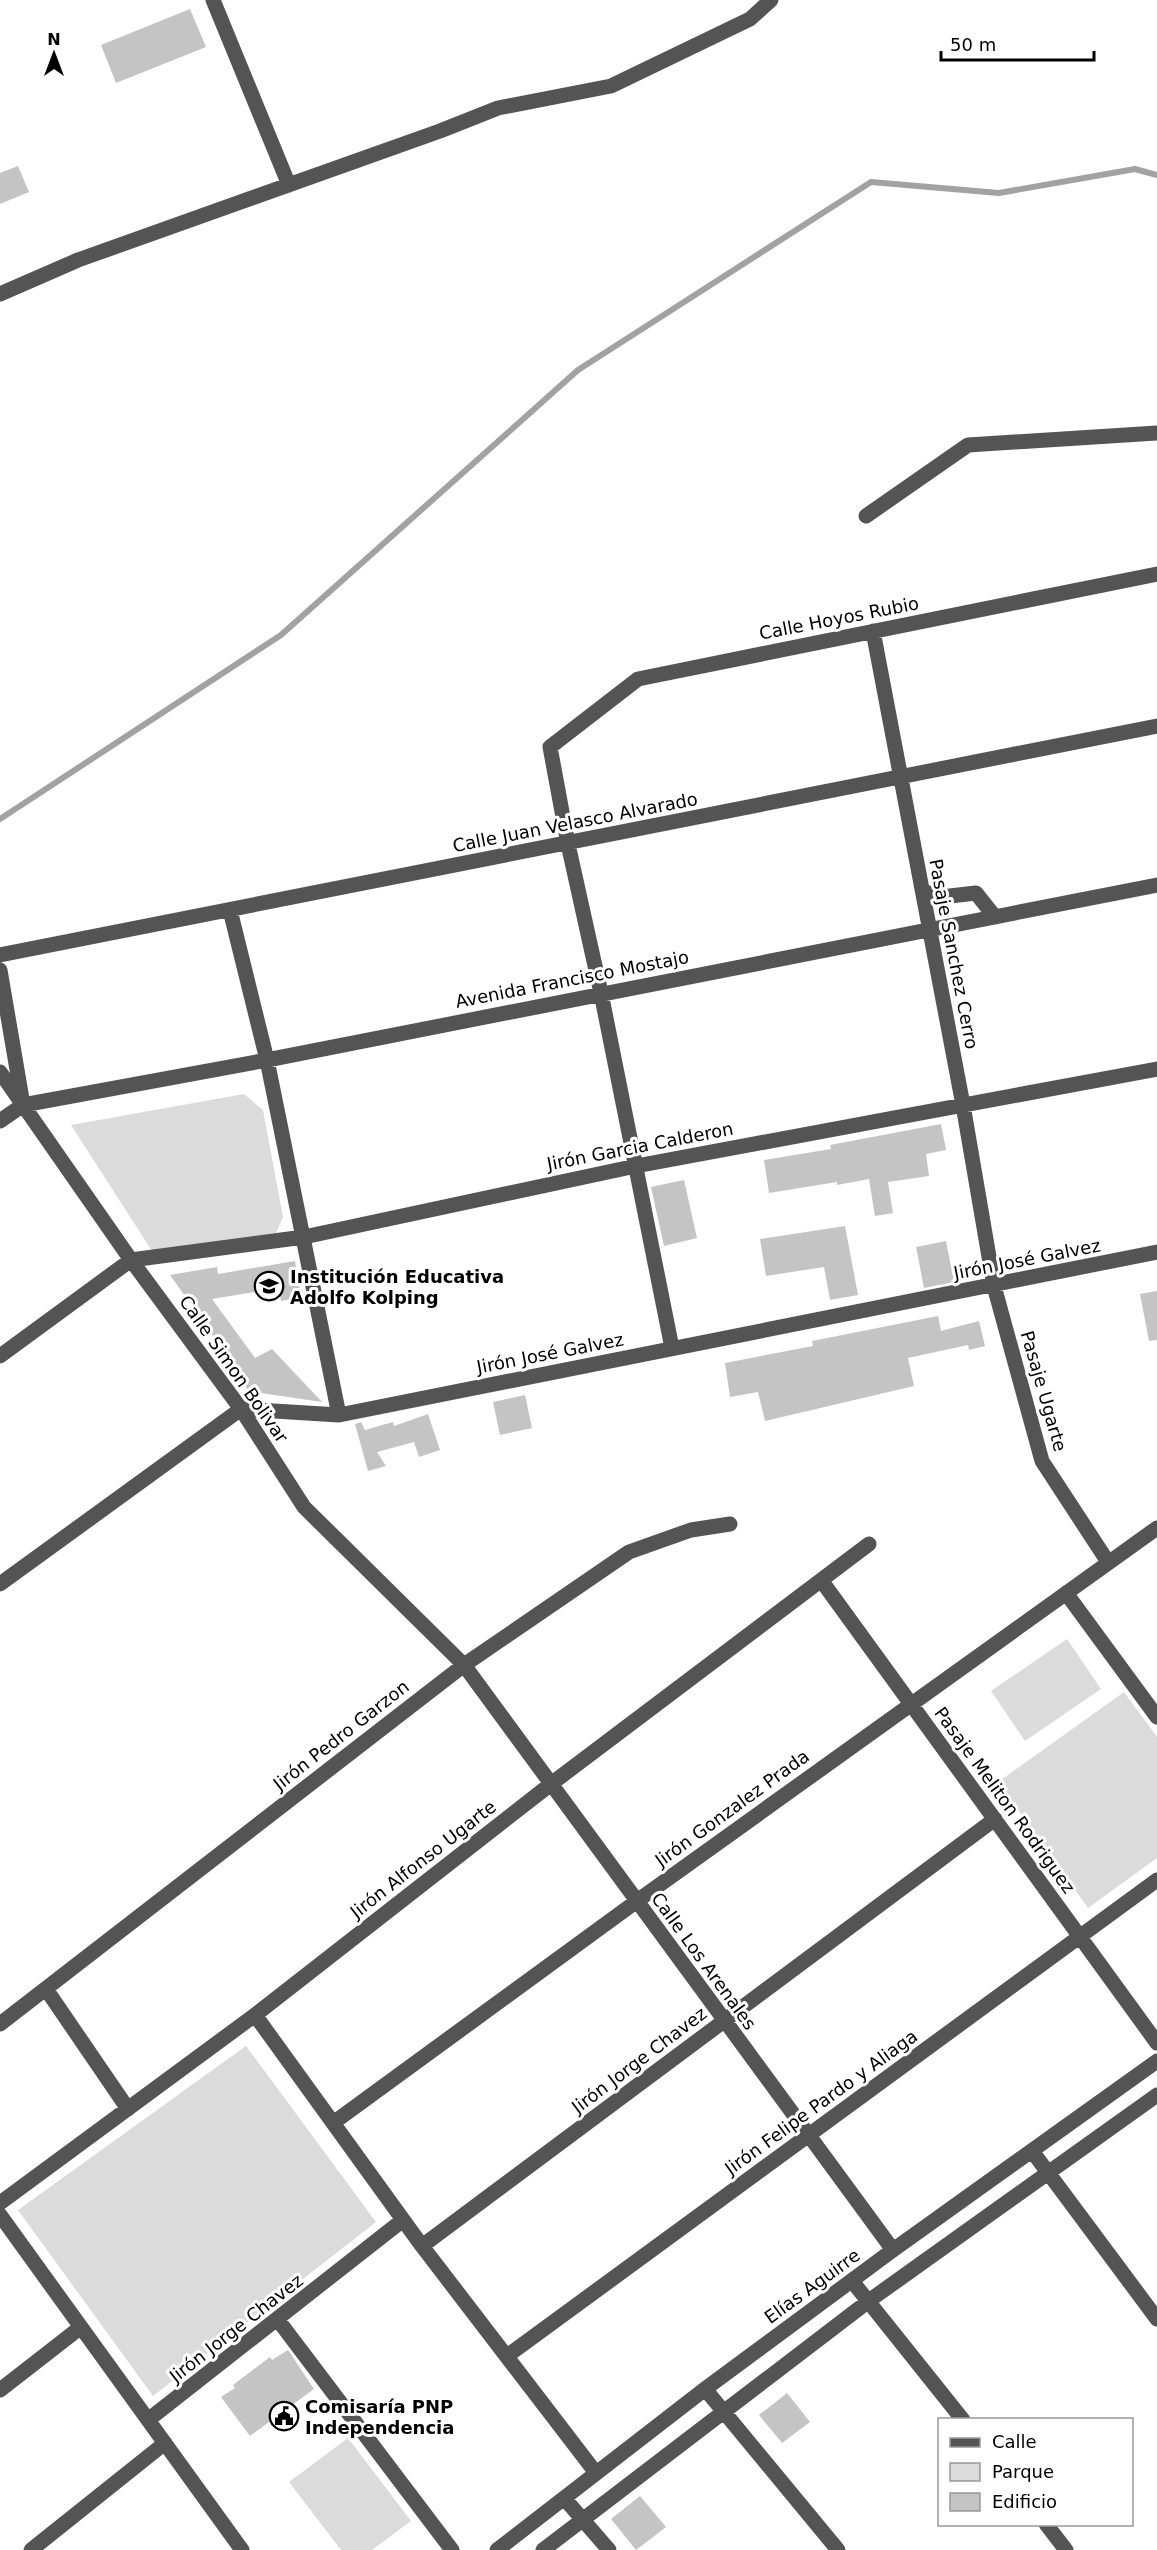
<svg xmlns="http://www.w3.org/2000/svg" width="1157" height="2550" font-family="'DejaVu Sans',sans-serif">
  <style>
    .green { fill: #dbdbdb }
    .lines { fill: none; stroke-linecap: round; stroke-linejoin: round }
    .stream { stroke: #a2a2a2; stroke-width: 6 }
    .building { fill: #c4c4c4 }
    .minor { stroke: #545454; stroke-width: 15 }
    .labels { text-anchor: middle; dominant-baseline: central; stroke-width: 6; stroke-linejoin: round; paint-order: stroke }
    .street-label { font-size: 18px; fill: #000; stroke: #fff }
    .poi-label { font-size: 18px; font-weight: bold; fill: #000; stroke: #fff; text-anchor: start }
  </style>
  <rect width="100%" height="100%" fill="#fff"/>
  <path class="green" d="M244,1094L263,1110L283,1217L276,1233L152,1251L71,1125Z
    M1067,1639L1101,1689L1025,1741L991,1691Z
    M1124,1692L1157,1737V1858L1088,1908L998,1782Z
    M246,2046L376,2222L153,2396L18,2210Z
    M348,2438L411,2521L372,2550H341L289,2482Z"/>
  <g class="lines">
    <path class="stream" d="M0,819L281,635L578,370L871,182L999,193L1135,169L1157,175"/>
  </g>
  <path class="building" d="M190,9L206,47L116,83L101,45Z
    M18,166L29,192L0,204V173Z
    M941,1124L946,1150L926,1154L929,1176L888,1182L893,1213L875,1216L869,1179L837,1185V1182L769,1193L764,1160L831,1149L830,1145Z
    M684,1180L697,1238L664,1246L651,1187Z
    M845,1226L858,1295L830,1300L824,1267L766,1276L760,1239Z
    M946,1241L954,1282L924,1288L916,1247Z
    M295,1261L301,1297L281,1301L279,1288L212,1299L255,1358L272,1349L322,1402L248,1391L236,1368L170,1275L217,1267L218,1274Z
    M1157,1291V1340L1149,1341L1140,1294Z
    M938,1316L941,1331L979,1321L985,1346L969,1350L968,1345L908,1358L914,1386L765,1421L758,1392L730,1397L725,1363L813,1346L812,1341Z
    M525,1395L532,1428L500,1435L493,1402Z
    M428,1414L440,1450L419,1457L414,1442L377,1452L386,1466L368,1471L355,1424L361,1422L365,1430L393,1422L394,1426Z
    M288,2350L314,2389L250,2436L221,2397L235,2388L233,2385L270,2357L272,2360Z
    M787,2393L810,2422L782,2443L759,2415Z
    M640,2496L666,2527L636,2550L611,2519Z"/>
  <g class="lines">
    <path class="minor" d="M213,0L289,185
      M0,294L78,260L440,131L498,108L611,86L750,19L771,0
      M866,516L968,445L1157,433
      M873,631L963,1105L994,1286L1042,1461L1108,1562
      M923,891L941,897L976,893L995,917
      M230,910L267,1060L339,1415
      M0,955L1157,726
      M0,970L22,1099
      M0,1072L131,1260L241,1409L304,1507L464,1665L893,2250
      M0,1121L23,1105L267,1060L1157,885
      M672,1348L601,993L568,844L550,747L638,679L1157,574
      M0,1356L131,1260L304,1237L636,1166L1157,1069
      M821,1580L1157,2043
      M0,1584L241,1409L339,1415L1157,1252
      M1066,1593L1157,1717
      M46,1989L128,2109
      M255,2015L422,2246L596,2473
      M0,2024L464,1665L629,1552L691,1530L730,1524
      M333,2123L637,1901L1157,1528
      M1032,2151L1157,2319
      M0,2203L255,2015L551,1784L869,1544
      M0,2215L242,2550
      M422,2246L995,1819
      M852,2281L963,2420
      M278,2320L452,2550
      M507,2356L1157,1880
      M705,2389L838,2550
      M0,2390L81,2327
      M148,2420L403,2220
      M564,2498L609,2550
      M1046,2524L1066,2550
      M31,2550L165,2443
      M497,2550L705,2389L893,2250L1157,2061
      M543,2550L870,2300L1157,2095"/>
  </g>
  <defs>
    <g id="school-ring" transform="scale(1.5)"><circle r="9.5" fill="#fff" stroke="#000" stroke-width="1.5"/><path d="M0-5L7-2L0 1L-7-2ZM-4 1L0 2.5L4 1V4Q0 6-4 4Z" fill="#000"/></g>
    <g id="civic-ring" transform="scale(1.5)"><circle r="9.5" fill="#fff" stroke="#000" stroke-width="1.5"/><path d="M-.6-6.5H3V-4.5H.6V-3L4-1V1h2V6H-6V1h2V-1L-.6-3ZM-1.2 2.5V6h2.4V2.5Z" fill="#000"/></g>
  </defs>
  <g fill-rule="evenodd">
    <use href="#school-ring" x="269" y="1286"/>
    <use href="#civic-ring" x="284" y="2416"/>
  </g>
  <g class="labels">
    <g class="street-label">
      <text transform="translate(839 618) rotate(-11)">Calle Hoyos Rubio</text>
      <text transform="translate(575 822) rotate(-11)">Calle Juan Velasco Alvarado</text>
      <text transform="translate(954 954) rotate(79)">Pasaje Sanchez Cerro</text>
      <text transform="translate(572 979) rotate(-11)">Avenida Francisco Mostajo</text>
      <text transform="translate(640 1146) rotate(-11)">Jirón Garcia Calderon</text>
      <text transform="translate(1027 1259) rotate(-11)">Jirón José Galvez</text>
      <text transform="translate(550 1353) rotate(-11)">Jirón José Galvez</text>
      <text transform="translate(234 1369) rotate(55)">Calle Simon Bolivar</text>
      <text transform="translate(1044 1391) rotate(74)">Pasaje Ugarte</text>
      <text transform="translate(341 1735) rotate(-38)">Jirón Pedro Garzon</text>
      <text transform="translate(1005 1800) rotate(54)">Pasaje Meliton Rodriguez</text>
      <text transform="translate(732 1808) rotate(-36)">Jirón Gonzalez Prada</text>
      <text transform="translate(423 1859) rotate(-38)">Jirón Alfonso Ugarte</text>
      <text transform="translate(704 1961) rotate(54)">Calle Los Arenales</text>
      <text transform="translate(639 2060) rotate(-37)">Jirón Jorge Chavez</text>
      <text transform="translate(821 2102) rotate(-36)">Jirón Felipe Pardo y Aliaga</text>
      <text transform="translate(812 2286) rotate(-36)">Elías Aguirre</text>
      <text transform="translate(236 2328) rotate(-38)">Jirón Jorge Chavez</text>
    </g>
    <g class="poi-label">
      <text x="290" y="1276">Institución Educativa<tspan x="290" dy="21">Adolfo Kolping</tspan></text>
      <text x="305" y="2406">Comisaría PNP<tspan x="305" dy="21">Independencia</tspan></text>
    </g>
  </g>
  <rect x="938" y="2418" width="195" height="108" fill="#ffffff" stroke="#999999" stroke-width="1.5"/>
  <rect x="950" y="2438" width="30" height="9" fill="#545454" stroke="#999999" stroke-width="1.5"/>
  <text x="992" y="2448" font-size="18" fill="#000000">Calle</text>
  <rect x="950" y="2463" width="30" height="18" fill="#dbdbdb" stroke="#999999" stroke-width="1.5"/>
  <text x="992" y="2478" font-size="18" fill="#000000">Parque</text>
  <rect x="950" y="2493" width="30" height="18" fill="#c4c4c4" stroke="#999999" stroke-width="1.5"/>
  <text x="992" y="2508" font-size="18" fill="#000000">Edificio</text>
  <g transform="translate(54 54)" stroke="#ffffff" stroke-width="4.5" paint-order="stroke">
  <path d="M0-4.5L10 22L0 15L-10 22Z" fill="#000000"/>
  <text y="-9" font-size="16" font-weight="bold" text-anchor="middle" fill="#000000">N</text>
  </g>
  <path d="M941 51v9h153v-9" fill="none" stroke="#000000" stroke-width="3"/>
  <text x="950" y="51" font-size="18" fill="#000000" stroke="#ffffff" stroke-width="4.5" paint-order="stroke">50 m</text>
</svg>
